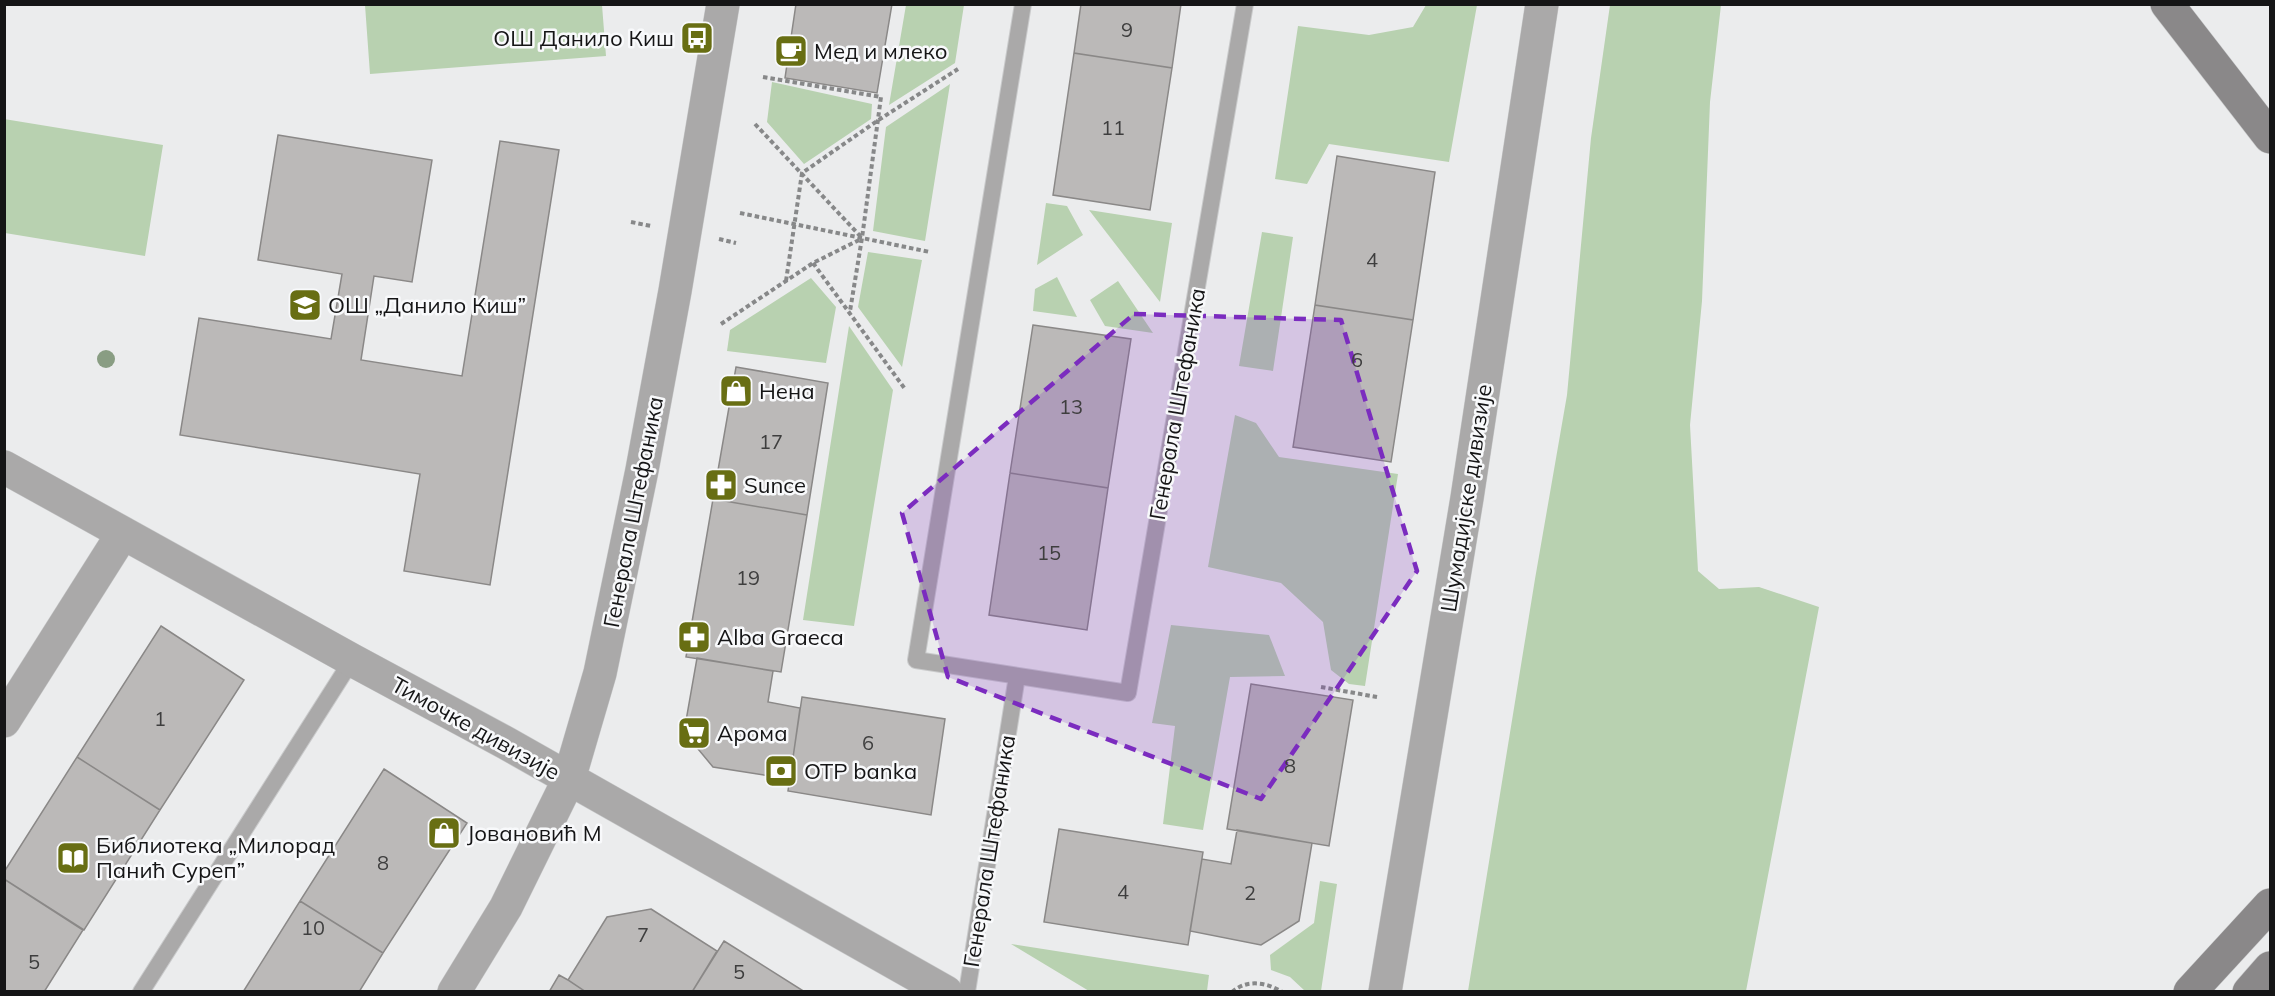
<svg xmlns="http://www.w3.org/2000/svg" width="2275" height="996" font-family="Mulish,sans-serif">
  <style>
    .green { fill: #b8d1b0 }
    .building { fill: #bbb9b8; stroke: #8a8887; stroke-width: 1.5 }
    .lines { fill: none; stroke-linecap: round; stroke-linejoin: round }
    .lane-casing { stroke: #c9cacb; stroke-width: 18 }
    .street-casing { stroke: #c9cacb; stroke-width: 34 }
    .secondary-casing { stroke: #c9cacb; stroke-width: 34 }
    .path { stroke: #878889; stroke-width: 4; stroke-dasharray: 4.5 3; stroke-linecap: butt }
    .lane { stroke: #aaa9a9; stroke-width: 16 }
    .street { stroke: #aaa9a9; stroke-width: 33 }
    .secondary { stroke: #8a8889; stroke-width: 33 }
    .tree { fill: #899d83 }
    .marked { fill: #7b2cbf; fill-opacity: 0.2; stroke: #7b2cbf; stroke-width: 4.5; stroke-dasharray: 12 8; stroke-linejoin: round }
    .labels { text-anchor: middle; dominant-baseline: central; stroke-width: 5; stroke-linejoin: round; paint-order: stroke }
    .number-label { font-size: 20px; fill: #3e3e3e }
    .poi-label { font-size: 22px; fill: #151516; stroke: #f8f9fb; text-anchor: start }
    .street-label { font-size: 22px; fill: #151516; stroke: #f8f9fb }
  </style>
  <rect width="100%" height="100%" fill="#ebeced"/>
  <path class="green" d="M365,5H602L606,56L370,74Z
    M906,5H964L955,63L889,105Z
    M1426,5H1477L1449,162L1329,144L1307,184L1275,179L1298,26L1369,35L1413,27Z
    M1610,5H1721L1710,102L1702,301L1690,425L1698,571L1719,589L1759,587L1819,607L1746,991H1468L1535,579L1567,395L1591,138Z
    M772,82L872,104L871,119L804,164L767,122Z
    M950,84L925,241L873,231L886,127Z
    M4,119L163,145L145,256L5,233Z
    M1046,203L1067,206L1083,235L1037,265Z
    M1089,210L1172,223L1160,302Z
    M1262,232L1293,237L1273,371L1239,366Z
    M868,252L922,260L902,367L858,307Z
    M1057,277L1077,317L1033,311L1035,289Z
    M811,278L836,307L826,363L727,351L730,330Z
    M1118,281L1153,333L1105,326L1090,300Z
    M849,326L893,390L854,626L803,620Z
    M1235,415L1256,423L1279,457L1398,474L1365,686L1349,684L1331,670L1323,622L1281,583L1208,567Z
    M1171,625L1269,635L1285,676L1230,677L1203,830L1163,824L1175,726L1152,723Z
    M1320,881L1337,884L1321,991H1305L1290,977L1271,970L1270,955L1314,923Z
    M1011,944L1209,975L1207,991H1089Z"/>
  <path class="building" d="M796,4H892L877,93L785,78Z
    M1081,4H1181L1172,68L1074,53Z
    M1074,53L1172,68L1150,210L1053,195Z
    M278,135L432,160L412,282L374,276L361,360L462,376L500,141L559,150L490,585L404,571L420,474L180,435L199,318L331,339L342,274L258,260Z
    M1337,156L1435,172L1413,320L1315,305Z
    M1315,305L1413,320L1391,462L1293,447Z
    M1033,325L1131,339L1108,488L1010,473Z
    M736,367L828,383L807,515L713,499Z
    M1010,473L1108,488L1087,630L989,615Z
    M713,499L807,515L781,672L686,657Z
    M161,626L244,680L160,810L77,757Z
    M697,658L773,671L768,702L800,708L790,779L713,767L684,732Z
    M1251,684L1353,700L1329,846L1227,829Z
    M802,697L945,719L931,815L788,791Z
    M77,757L160,810L84,930L4,879V872Z
    M384,769L467,823L383,953L300,901Z
    M1059,829L1203,852L1188,945L1044,922Z
    M1237,830L1312,843L1299,921L1261,945L1190,931L1202,859L1231,864Z
    M4,879L83,930L44,992H4Z
    M300,901L383,953L359,992H243Z
    M651,909L717,951L692,992H586L568,980L607,917Z
    M724,941L805,992H692Z
    M559,975L568,980L586,992H549Z"/>
  <g class="lines">
    <g class="lane-casing">
      <path id="lane" d="M1023,4L916,660L1128,693L1245,4
        M141,992L352,660
        M967,992L1017,676"/>
    </g>
    <g class="street-casing">
      <path id="street" d="M4,467L352,660L506,743L946,992
        M4,721L123,533
        M454,992L506,907L569,779L600,673L642,470L675,291L723,4
        M1385,992L1467,498L1542,4"/>
    </g>
    <g class="secondary-casing">
      <path id="secondary" d="M2167,4L2270,137
        M2190,992L2270,905
        M2249,992L2270,968"/>
    </g>
    <path class="path" d="M763,77L881,97L862,238L850,311
      M755,124L862,238
      M740,213L930,252
      M631,222L651,226
      M719,239L736,243
      M813,263L905,389
      M786,281L802,173L877,121L958,69
      M721,324L813,263L861,239
      M1321,687L1377,697
      M1232,992C1247,979 1266,982 1282,992"/>
    <use href="#lane" class="lane"/>
    <use href="#street" class="street"/>
    <use href="#secondary" class="secondary"/>
  </g>
  <circle class="tree" cx="106" cy="359" r="9"/>
  <path class="marked" d="M1134,314L1341,320L1417,571L1261,799L948,677L902,513Z"/>
  <defs>
    <g id="bus-square" transform="scale(1.725)"><rect x="-9" y="-9" width="18" height="18" rx="4" fill="#686e13" stroke="#f8f9fb"/><path d="M-5-6H5V4H4V6H2V4H-2V6H-4V4H-5ZM-3.5-4V0h7V-4ZM-3.5 1.2v1.5H-2V1.2ZM2 1.2v1.5H3.5V1.2Z" fill="#fff"/></g>
    <g id="cafe-square" transform="scale(1.725)"><rect x="-9" y="-9" width="18" height="18" rx="4" fill="#686e13" stroke="#f8f9fb"/><path d="M-5.5-4.5H6V0H3Q3 3.5 0 3.5H-2.5Q-5.5 3.5-5.5 0ZM3-3.2v2h1.7v-2ZM-6 4.5H4V6H-6Z" fill="#fff"/></g>
    <g id="school-square" transform="scale(1.725)"><rect x="-9" y="-9" width="18" height="18" rx="4" fill="#686e13" stroke="#f8f9fb"/><path d="M0-5L7-2L0 1L-7-2ZM-4 1L0 2.5L4 1V4Q0 6-4 4Z" fill="#fff"/></g>
    <g id="shop-square" transform="scale(1.725)"><rect x="-9" y="-9" width="18" height="18" rx="4" fill="#686e13" stroke="#f8f9fb"/><path d="M-5-2.5h2.3a2.7 3.5 0 0 1 5.4 0H5L5.5 6h-11ZM-1.5-2.5h3a1.5 2.3 0 0 0-3 0Z" fill="#fff"/></g>
    <g id="pharmacy-square" transform="scale(1.725)"><rect x="-9" y="-9" width="18" height="18" rx="4" fill="#686e13" stroke="#f8f9fb"/><path d="M-2-6h4v4h4v4h-4v4h-4v-4h-4v-4h4Z" fill="#fff"/></g>
    <g id="supermarket-square" transform="scale(1.725)"><rect x="-9" y="-9" width="18" height="18" rx="4" fill="#686e13" stroke="#f8f9fb"/><path d="M-6-5.5h2.5l.6 2H6L4.5 2H-2.5L-4.4-4H-6ZM-1.5 3.2a1.3 1.3 0 1 0 .1 0ZM3 3.2a1.3 1.3 0 1 0 .1 0Z" fill="#fff"/></g>
    <g id="bank-square" transform="scale(1.725)"><rect x="-9" y="-9" width="18" height="18" rx="4" fill="#686e13" stroke="#f8f9fb"/><path d="M-6-4H6V4H-6ZM0-2.3a2.3 2.3 0 1 0 0 4.6a2.3 2.3 0 1 0 0-4.6Z" fill="#fff"/></g>
    <g id="library-square" transform="scale(1.725)"><rect x="-9" y="-9" width="18" height="18" rx="4" fill="#686e13" stroke="#f8f9fb"/><path d="M-6-4Q-3-5.5-.7-3.5V5Q-3 3-6 4ZM6-4Q3-5.5 .7-3.5V5Q3 3 6 4Z" fill="#fff"/></g>
  </defs>
  <g fill-rule="evenodd">
    <use href="#bus-square" x="697" y="38"/>
    <use href="#cafe-square" x="791" y="51"/>
    <use href="#school-square" x="305" y="305"/>
    <use href="#shop-square" x="736" y="391"/>
    <use href="#pharmacy-square" x="721" y="485"/>
    <use href="#pharmacy-square" x="694" y="637"/>
    <use href="#supermarket-square" x="694" y="733"/>
    <use href="#bank-square" x="781" y="771"/>
    <use href="#shop-square" x="444" y="833"/>
    <use href="#library-square" x="73" y="858"/>
  </g>
  <g class="labels">
    <g class="number-label">
      <text x="1127" y="29">9</text>
      <text x="1113" y="127">11</text>
      <text x="1372" y="259">4</text>
      <text x="1357" y="359">6</text>
      <text x="1071" y="406">13</text>
      <text x="771" y="441">17</text>
      <text x="1049" y="552">15</text>
      <text x="748" y="577">19</text>
      <text x="160" y="718">1</text>
      <text x="868" y="742">6</text>
      <text x="1290" y="765">8</text>
      <text x="383" y="862">8</text>
      <text x="1123" y="891">4</text>
      <text x="1250" y="892">2</text>
      <text x="313" y="927">10</text>
      <text x="643" y="934">7</text>
      <text x="34" y="961">5</text>
      <text x="739" y="971">5</text>
    </g>
    <g class="poi-label">
      <text x="674" y="38" text-anchor="end">ОШ Данило Киш</text>
      <text x="814" y="51">Мед и млеко</text>
      <text x="328" y="305">ОШ „Данило Киш”</text>
      <text x="759" y="391">Нена</text>
      <text x="744" y="485">Sunce</text>
      <text x="717" y="637">Alba Graeca</text>
      <text x="717" y="733">Арома</text>
      <text x="804" y="771">OTP banka</text>
      <text x="467" y="833">Јовановић М</text>
      <text x="96" y="845">Библиотека „Милорад<tspan x="96" dy="25">Панић Суреп”</tspan></text>
    </g>
    <g class="street-label">
      <text transform="translate(1177 404) rotate(-80)">Генерала Штефаника</text>
      <text transform="translate(1466 498) rotate(-81)">Шумадијске дивизије</text>
      <text transform="translate(633 512) rotate(-79)">Генерала Штефаника</text>
      <text transform="translate(476 728) rotate(29)">Тимочке дивизије</text>
      <text transform="translate(989 851) rotate(-81)">Генерала Штефаника</text>
    </g>
  </g>
  <rect width="2275" height="996" fill="none" stroke="#151516" stroke-width="12"/>
</svg>
